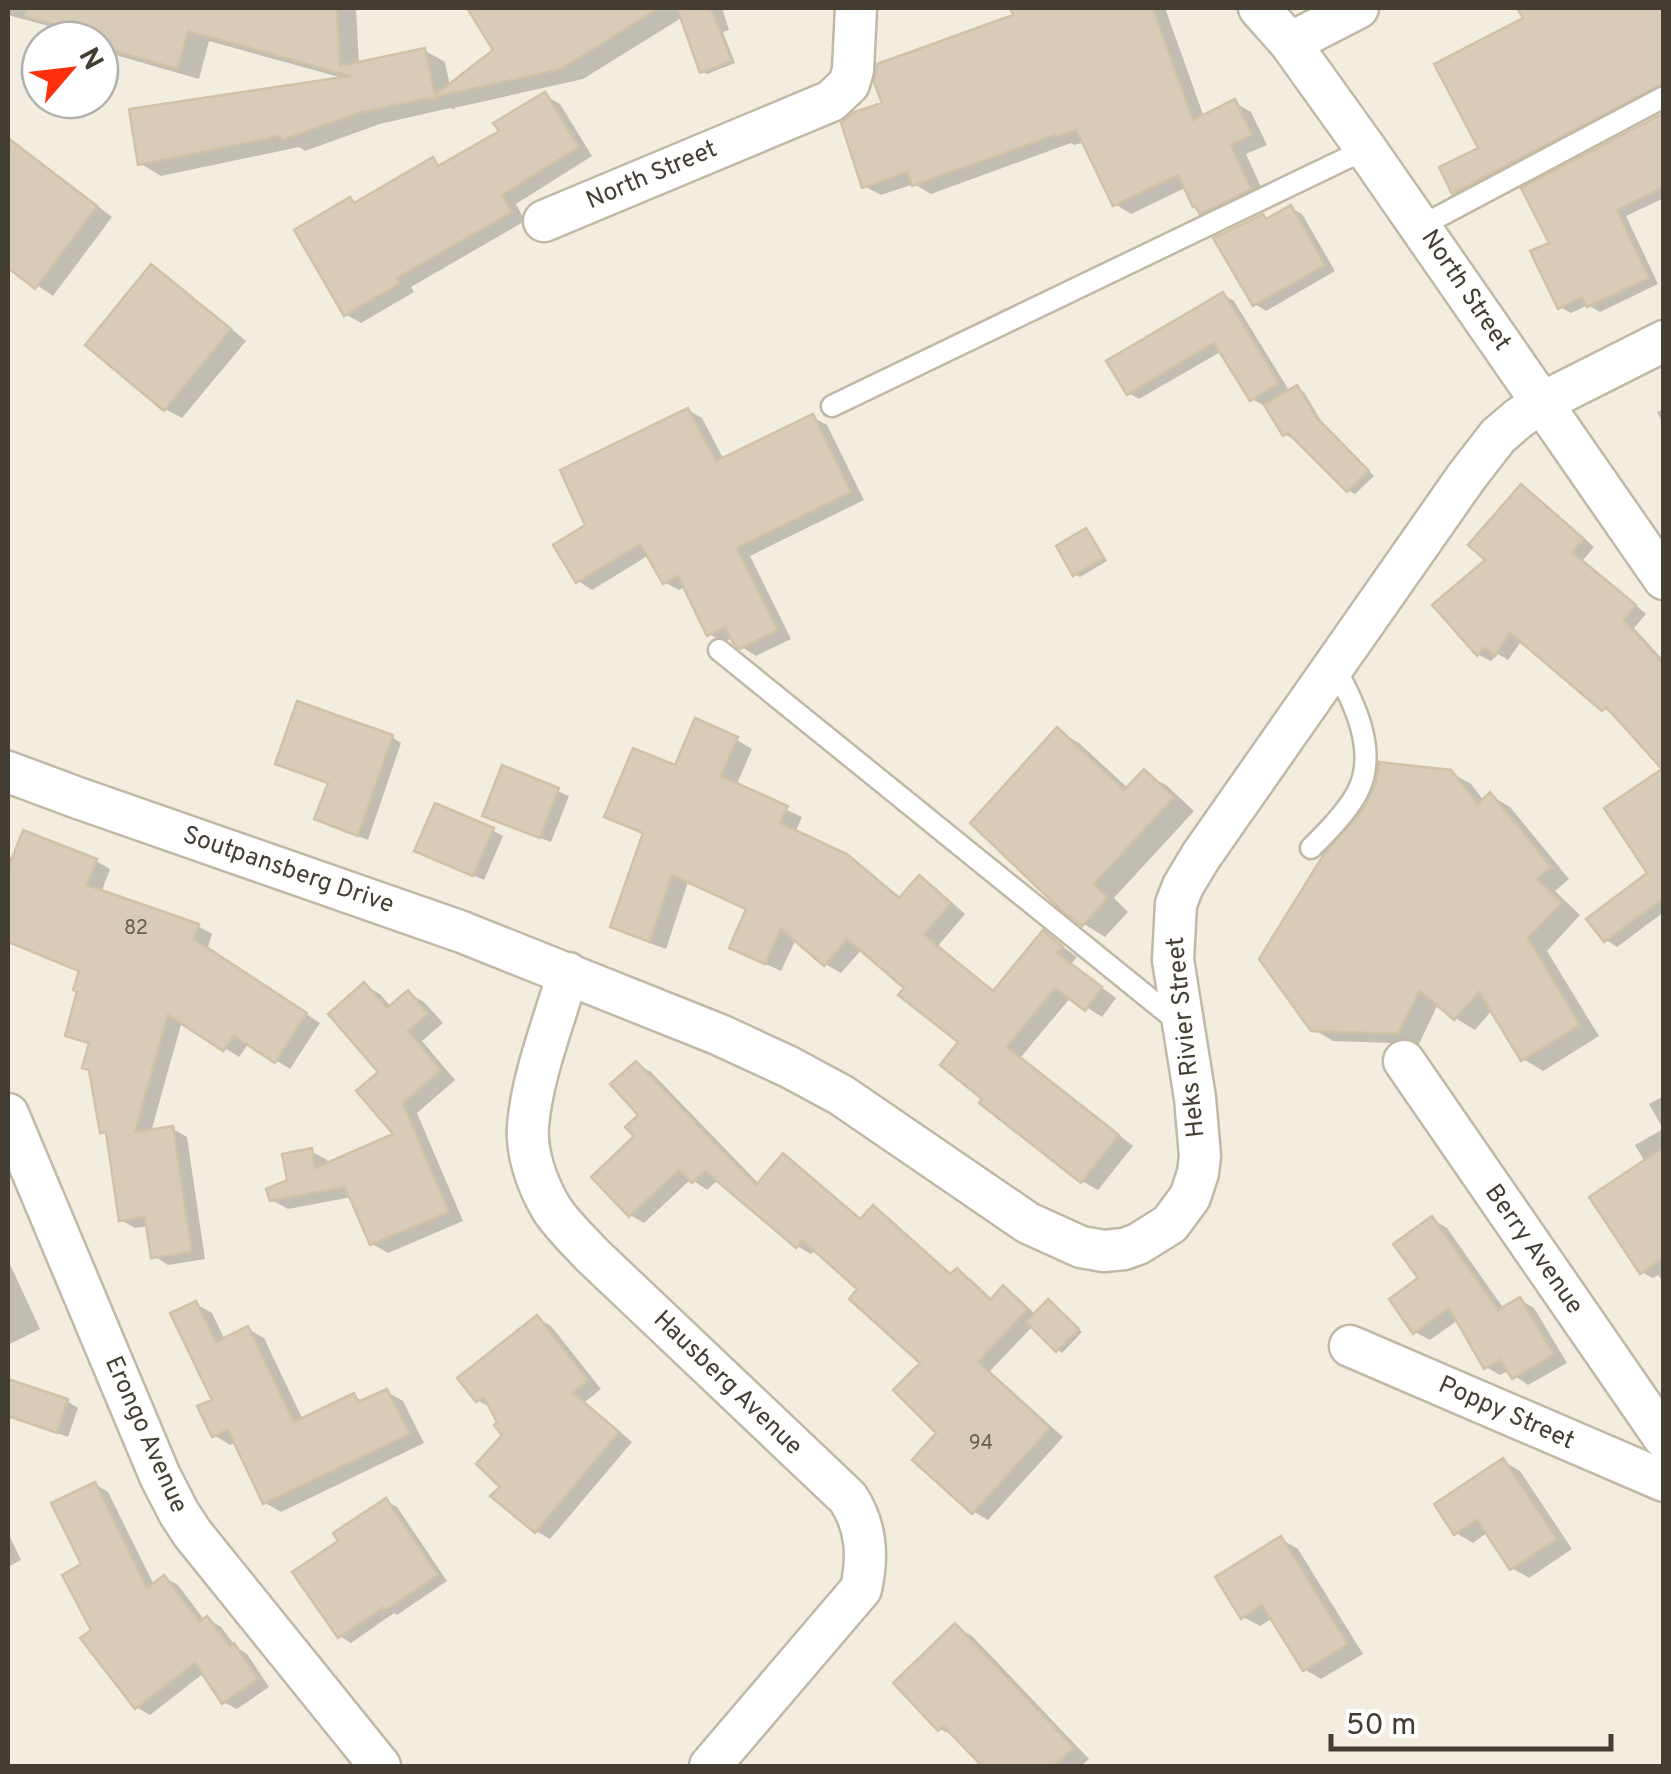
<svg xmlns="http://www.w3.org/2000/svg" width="1671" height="1774" font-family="Overpass,sans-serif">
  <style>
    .shadow { fill: #0003 }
    .building { fill: #d8cbb7; stroke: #d1c1a7; stroke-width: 2.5 }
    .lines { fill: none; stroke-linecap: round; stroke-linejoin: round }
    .service-casing { stroke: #c1b8a5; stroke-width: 25 }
    .minor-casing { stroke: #c1b8a5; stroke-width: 45 }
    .service { stroke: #fff; stroke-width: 20 }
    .minor { stroke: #fff; stroke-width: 40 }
    .labels { text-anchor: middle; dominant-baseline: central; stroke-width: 10; stroke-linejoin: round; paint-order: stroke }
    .number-label { font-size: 20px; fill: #696052 }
    .street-label { font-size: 25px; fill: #443d31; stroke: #fff }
  </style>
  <rect width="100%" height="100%" fill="#f3ede0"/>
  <path class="shadow" d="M8,8H356L359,65L424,50L445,62L450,86L496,50L470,8H686L687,10L722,8L729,30L723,32L735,63L707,74L702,71L683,17L583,79L454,108L455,110L450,108L380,124L305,151L299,147L161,176L141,164L346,79L209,41L199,79L119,56L100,46V40L8,15Z
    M1030,8H1165L1204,117L1234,102L1251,112L1267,145L1246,154L1266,198L1218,222L1201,212L1187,187L1131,214L1115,204L1085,142L1074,145L1071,143L931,194L914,184L881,195L864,186L885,105L1016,16L1014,13Z
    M1550,8H1664V93L1465,198L1454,192L1481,150L1438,65Z
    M545,95L560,104L592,156L516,204L525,221L411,287L414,292L361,323L345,314L350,200L357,204L433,160L442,166L502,131Z
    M15,147L32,156L112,217L53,296L8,265V157Z
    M1664,176V198L1626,216L1658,284L1600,312L1588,305L1571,313L1560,307L1534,252Z
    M1291,208L1302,214L1335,271L1266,311L1255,304L1263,217L1269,220Z
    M152,267L169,277L246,341L182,418L165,409Z
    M1223,295L1234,301L1290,392L1297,388L1304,392L1323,424L1374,476L1355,494L1348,490L1295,436L1292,438L1284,434L1266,403L1263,405L1252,399L1222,351L1139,399L1129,393Z
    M1664,409V426L1657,412Z
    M688,410L702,418L724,460L812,417L827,425L864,500L750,556L791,639L756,656L742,647L733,638L723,642L709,634L686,586L679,590L664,582L649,555L592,590L578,581L588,526Z
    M1522,487L1534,494L1594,547L1583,560L1646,614L1634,628L1664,661V732L1616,716L1604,709L1522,640L1508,660L1498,654L1491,661L1479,655L1436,606L1488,560Z
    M1086,531L1091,534L1107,561L1080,577L1075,574Z
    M1057,731L1079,743L1129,789L1144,773L1166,785L1194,811L1114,898L1128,912L1105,937L1084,924Z
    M392,737L401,743L368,840L327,823L331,784L278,763Z
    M737,740L752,749L736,786L802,817L795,833L863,866L902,899L919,878L935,887L965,914L938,946L996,992L1044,933L1077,957L1071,964L1116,998L1102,1017L1071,997L1021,1057L1133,1146L1098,1190L1082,1181L986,1098L961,1042L862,949L841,973L825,964L796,939L781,971L748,956L749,910L688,882L666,949L628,935L613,926L645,834L623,825L676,769Z
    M504,768L569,796L551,842L496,821Z
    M1664,771V912L1617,947L1606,940L1650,874Z
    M1450,772L1471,784L1484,801L1490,795L1510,807L1569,879L1555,891L1580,915L1547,951L1599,1036L1543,1071L1523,1059L1493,1009L1475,1030L1455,1018L1438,1004L1419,1044L1333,1041L1313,1029Z
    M492,830L503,836L484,880L428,856Z
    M8,856L14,859L96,861L110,869L101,893L198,926L212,934L207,950L320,1023L290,1069L249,1043L239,1057L182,1021L151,1132L173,1129L187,1137L205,1259L168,1265L154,1256L149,1226L135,1228L121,1220L109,1135L103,1131L91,1045L68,1034L81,972L8,942Z
    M364,985L380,994L391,1007L408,993L424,1002L443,1023L422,1041L455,1080L417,1113L463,1221L388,1253L372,1244L352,1197L288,1209L272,1200L289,1181L311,1151L327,1160L328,1165L398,1135L381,1072Z
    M637,1064L651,1072L760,1185L784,1156L798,1165L863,1220L873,1208L887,1216L953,1275L957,1271L971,1279L993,1300L1004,1288L1018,1297L1036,1315L1053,1304L1082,1332L1062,1353L1033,1326L990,1371L1063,1437L988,1520L974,1512L915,1459L939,1433L924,1363L861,1289L816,1249L811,1254L797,1246L719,1179L707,1190L691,1179L644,1223L630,1215L641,1115Z
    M1664,1096V1283L1658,1275L1653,1278L1641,1272L1645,1162L1635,1145L1663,1129L1649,1104Z
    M1432,1219L1447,1228L1504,1309L1520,1300L1534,1308L1567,1363L1528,1385L1508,1371L1500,1375L1486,1367L1458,1320L1430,1340L1415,1332Z
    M8,1260L40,1329L8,1345Z
    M196,1304L212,1313L225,1340L248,1329L264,1338L303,1420L354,1396L365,1402L387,1392L403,1401L424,1443L281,1512L265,1503L236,1442L230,1445L214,1435L215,1401Z
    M537,1318L551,1326L601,1389L585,1402L632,1442L550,1539L536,1531L504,1487L506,1435L493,1409L477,1400Z
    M8,1381L67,1401L78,1408L68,1437L8,1416Z
    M1503,1461L1520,1471L1572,1549L1529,1578L1512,1568L1488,1532L1473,1543L1456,1533Z
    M95,1484L108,1492L154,1585L165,1578L178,1585L205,1621L208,1619L221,1627L236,1647L247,1654L269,1687L237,1709L223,1702L204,1673L150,1715L136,1707L94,1631L85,1566Z
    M386,1501L397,1507L447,1581L397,1615L394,1613L351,1643L340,1636L342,1542Z
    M8,1533L21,1560L8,1567Z
    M1281,1539L1298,1549L1363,1654L1321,1679L1304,1669L1273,1618L1260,1626L1243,1617Z
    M956,1627L972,1636L1089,1759L1081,1766H985L958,1737L939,1729Z"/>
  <path class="building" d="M26,8H337L340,66L425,48L435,95L493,50L467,8H659L561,69L435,97L436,100L428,98L359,113L282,140L280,136L138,165L129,109L350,76L188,31L178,69L100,47L98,37L24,16Z
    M677,8H711L732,61L700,73Z
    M1010,8H1153L1193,120L1235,99L1252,135L1231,145L1251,189L1200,214L1195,206L1193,207L1178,175L1113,206L1076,130L1056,137L1055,135L912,186L907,172L862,188L841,123L854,112L882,103L874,82L877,64L1013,15Z
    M1517,8H1664V83L1452,194L1439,167L1478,148L1434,64L1523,18Z
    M545,92L579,147L502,195L512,212L397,278L400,283L344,316L294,230L350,197L354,203L433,157L438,166L499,131L493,123Z
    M1664,113V187L1617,210L1649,278L1587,307L1582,297L1558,309L1530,251L1549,243L1521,188Z
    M8,138L97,206L35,289L8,268Z
    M1291,205L1325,265L1253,306L1213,238L1263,214L1266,219Z
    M151,264L231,329L164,411L85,345Z
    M1223,292L1279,383L1250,401L1214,343L1127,395L1106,361Z
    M1297,385L1316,417L1369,471L1347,492L1288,433L1283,436L1264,405Z
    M688,408L716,461L813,414L851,492L737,548L778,630L740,649L733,643L725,627L707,636L678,576L663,584L640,544L576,583L553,545L585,525L560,470Z
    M1521,484L1584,539L1572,552L1636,605L1624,620L1664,665V898L1604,942L1586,919L1647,873L1604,808L1662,769L1606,707L1602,711L1510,633L1495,656L1485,648L1477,656L1432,605L1485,560L1468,545Z
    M1086,528L1104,558L1073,576L1056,546Z
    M297,701L393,735L358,836L314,819L328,783L275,764Z
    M695,718L738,737L721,776L788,806L780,823L847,854L899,898L919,875L951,903L924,935L993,991L1043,930L1063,947L1057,953L1102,987L1085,1011L1055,988L1007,1047L1119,1135L1081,1183L979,1103L982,1099L940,1065L958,1042L898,995L904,988L847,939L824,966L781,929L765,964L729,948L746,909L672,875L650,942L610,927L643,833L604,817L633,748L675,765Z
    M1057,727L1124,790L1144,769L1174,797L1094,884L1108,898L1082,926L1060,909L970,823Z
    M1379,762L1451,770L1478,804L1490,792L1551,867L1537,879L1562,903L1528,938L1580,1025L1521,1061L1479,992L1454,1020L1420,991L1398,1034L1311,1031L1259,959L1324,854L1364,808L1376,782Z
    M502,765L559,788L540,838L482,816Z
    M435,803L494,828L473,876L414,851Z
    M23,830L97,859L87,885L199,924L194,939L307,1013L275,1063L234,1036L223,1051L168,1015L135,1132L173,1126L192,1252L151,1258L145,1217L119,1221L106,1132L100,1133L89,1070L82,1068L89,1043L65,1036L77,991L73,990L79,971L8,942V869Z
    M364,982L387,1008L408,990L428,1014L408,1031L441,1070L403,1103L449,1212L370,1245L345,1187L270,1201L266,1189L287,1180L282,1154L312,1148L315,1168L393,1134L356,1091L378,1072L328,1014Z
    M636,1061L756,1185L783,1153L860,1219L873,1205L950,1274L957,1268L990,1300L1003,1285L1028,1309L978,1362L1050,1428L972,1514L912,1460L936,1433L893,1390L920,1363L849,1299L857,1289L802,1240L796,1248L705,1171L692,1183L679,1170L629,1217L591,1177L634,1136L625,1127L638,1115L610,1084Z
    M1664,1147V1257L1640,1274L1589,1197Z
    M1432,1216L1498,1310L1520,1297L1554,1354L1512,1379L1500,1360L1484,1369L1449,1308L1413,1334L1389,1299L1418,1278L1393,1244Z
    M1048,1299L1079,1329L1056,1352L1026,1322Z
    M196,1301L216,1342L248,1326L294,1422L354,1393L358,1402L387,1389L410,1434L263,1504L228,1430L212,1437L197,1406L212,1400L170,1313Z
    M537,1315L588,1380L573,1393L619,1432L535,1533L490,1496L500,1487L476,1464L502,1435L494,1425L497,1422L484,1398L476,1402L457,1378Z
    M8,1379L68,1399L57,1433L8,1416Z
    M1503,1458L1557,1539L1510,1570L1477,1520L1454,1535L1434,1504Z
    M95,1482L147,1588L164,1575L200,1622L207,1616L230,1646L234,1643L258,1679L222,1704L195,1663L135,1709L80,1638L91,1630L62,1575L81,1564L51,1503Z
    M386,1498L438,1575L385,1611L383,1608L338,1638L292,1572L338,1541L333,1533Z
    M1281,1536L1348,1644L1303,1671L1262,1605L1241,1619L1215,1577Z
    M955,1623L1074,1748L1054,1766H982L943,1726L938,1731L893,1683Z"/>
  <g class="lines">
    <g class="service-casing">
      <path id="service" d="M1421,226L1664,97
        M832,406L1366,149
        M719,650L1181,1024
        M1311,848C1327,832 1346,813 1357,793C1379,752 1354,702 1334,666"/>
    </g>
    <g class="minor-casing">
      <path id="minor" d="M1259,8L1290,43L1366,149L1664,579
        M1290,43L1358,8
        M544,221L831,101L849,84L853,70L856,8
        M8,772L78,798L462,932L720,1035L789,1067L841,1095L1028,1223L1081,1247L1104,1251L1124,1249L1138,1244L1170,1224L1190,1197L1198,1173L1200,1156L1195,1098L1173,960L1176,904L1183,886L1201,856L1467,476L1498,436L1519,418L1541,403L1664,341
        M568,973C554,1022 532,1076 528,1126C526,1153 537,1184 551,1208C562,1225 578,1240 592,1255L848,1498C867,1527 868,1557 861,1589L710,1766
        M1404,1061L1664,1438
        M8,1114L160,1476L179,1513L192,1533L380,1766
        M1350,1346L1664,1481"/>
    </g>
    <use href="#service" class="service"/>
    <use href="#minor" class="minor"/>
  </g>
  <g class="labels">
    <g class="number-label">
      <text x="136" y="929">82</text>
      <text x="981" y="1444">94</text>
    </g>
    <g class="street-label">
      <text transform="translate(652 176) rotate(-23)">North Street</text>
      <text transform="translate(1465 291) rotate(56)">North Street</text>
      <text transform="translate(288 871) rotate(19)">Soutpansberg Drive</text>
      <text transform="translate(1187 1037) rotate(-96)">Heks Rivier Street</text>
      <text transform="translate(1533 1250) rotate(55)">Berry Avenue</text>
      <text transform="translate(727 1384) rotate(44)">Hausberg Avenue</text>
      <text transform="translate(1506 1414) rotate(24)">Poppy Street</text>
      <text transform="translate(145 1435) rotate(66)">Erongo Avenue</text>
    </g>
  </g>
  <rect width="1671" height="1774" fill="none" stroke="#443d31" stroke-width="20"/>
  <g transform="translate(70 70) rotate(62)"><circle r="48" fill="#ffffff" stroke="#b4b1ad" stroke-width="2.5"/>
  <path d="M0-8L18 38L0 25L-18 38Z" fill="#ff300b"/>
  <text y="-15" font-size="28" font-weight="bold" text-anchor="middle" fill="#443d31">N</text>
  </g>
  <path d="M1331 1734v15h280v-15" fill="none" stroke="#443d31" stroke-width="5"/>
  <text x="1346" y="1734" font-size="30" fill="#443d31" stroke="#ffffff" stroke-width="8" paint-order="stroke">50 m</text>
</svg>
